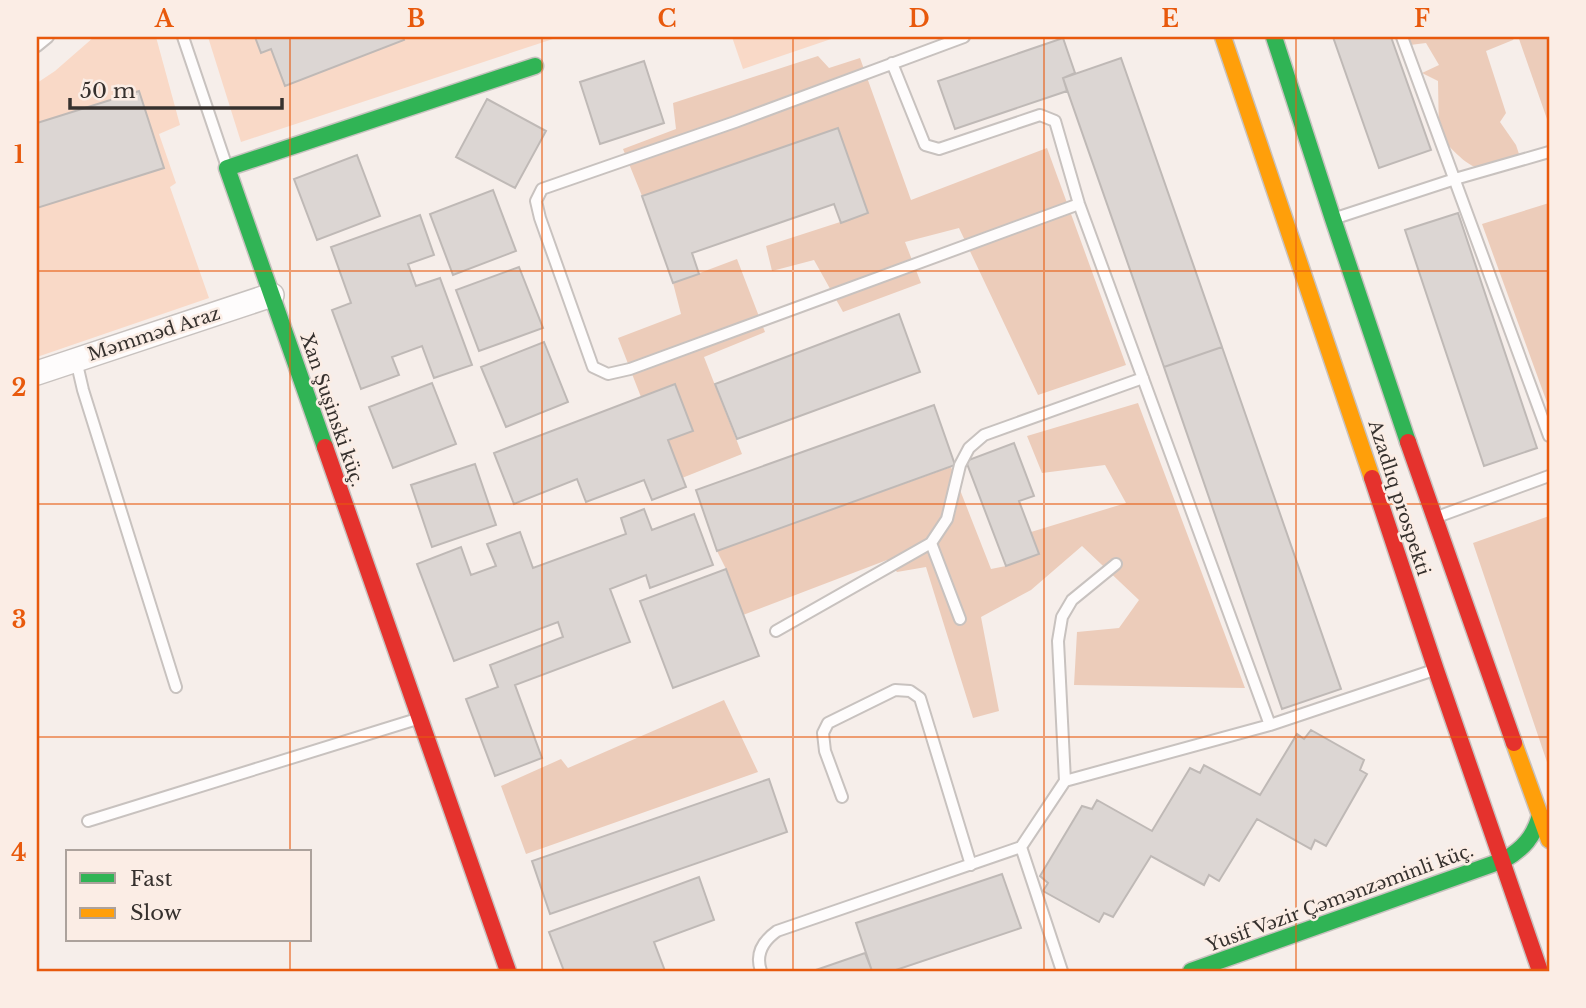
<svg xmlns="http://www.w3.org/2000/svg" width="1586" height="1008" font-family="'Libre Baskerville',serif">
  <style>
    .green { fill: #f9d9c7 }
    .forest { fill: #ecccba }
    .building { fill: #dcd6d3; stroke: #bfb9b6; stroke-width: 2 }
    .lines { fill: none; stroke-linecap: round; stroke-linejoin: round }
    .lane-casing { stroke: #c8c2bf; stroke-width: 14 }
    .street-casing { stroke: #c8c2bf; stroke-width: 26 }
    .fast-casing { stroke: #c8c2bf; stroke-width: 19 }
    .slow-casing { stroke: #c8c2bf; stroke-width: 19 }
    .jam-casing { stroke: #c8c2bf; stroke-width: 19 }
    .lane { stroke: #fefcfc; stroke-width: 10 }
    .street { stroke: #fefcfc; stroke-width: 23 }
    .fast { stroke: #30b455; stroke-width: 16 }
    .slow { stroke: #ff9f0a; stroke-width: 16 }
    .jam { stroke: #e5322d; stroke-width: 16 }
    .grid { fill: none; stroke: #e8590c; stroke-width: 2; stroke-opacity: 0.55 }
    .labels { text-anchor: middle; dominant-baseline: central; stroke-width: 5; stroke-linejoin: round; paint-order: stroke }
    .street-label { font-size: 18px; fill: #36312e; stroke: #fbede5 }
    .neatline { fill: none; stroke: #e8590c; stroke-width: 2.5 }
    .grid-label { font-size: 23px; text-anchor: middle; font-weight: bold; fill: #e8590c }
  </style>
  <rect width="100%" height="100%" fill="#f6eeea"/>
  <path class="green" d="M94,37H156L180,125L159,134L176,183L170,187L209,298L37,357V83L55,71Z
    M208,37H559L241,142Z
    M732,37H837L743,69Z"/>
  <path class="forest" d="M1409,37H1515L1513,40L1486,51L1506,113L1500,122L1516,145L1519,154C1512,157 1496,168 1489,169C1469,172 1452,148 1439,136L1438,81L1422,73L1439,65L1426,43L1410,45Z
    M1528,37H1549V118L1547,119L1519,39Z
    M818,56L829,68L860,58L911,200L1047,148L1126,365L1038,395L959,228L905,242L921,283L843,312L814,260L772,271L766,246L868,213L838,129L642,196L623,149L676,129L673,103Z
    M1549,203V408L1482,224Z
    M737,259L765,332L704,357L742,454L682,478L668,440L693,430L675,384L641,397L618,338L681,314L673,283Z
    M1138,403L1245,688L1074,685L1077,632L1119,628L1139,600L1082,546L1031,590L981,617L999,711L973,718L926,567L897,572L887,560L743,615L726,569L717,551L951,467L991,569L1006,566L1039,554L1031,532L1126,503L1105,465L1042,473L1027,436Z
    M1549,516V768L1473,543Z
    M724,700L758,772L526,854L501,786L561,759L568,768Z"/>
  <path class="building" d="M255,37H403L404,40L285,86L271,49L261,53Z
    M1333,37H1391L1431,150L1379,168Z
    M1063,38L1075,73L1063,78L1067,91L955,129L938,81Z
    M1121,58L1222,347L1164,367L1063,78Z
    M644,61L664,123L600,144L580,82Z
    M139,91L164,168L37,208V123Z
    M487,99L546,131L515,188L456,157Z
    M838,128L868,213L841,223L834,204L692,253L699,274L673,283L642,196Z
    M357,155L380,216L317,240L294,179Z
    M493,190L516,251L453,275L430,214Z
    M1458,213L1537,448L1484,466L1405,230Z
    M420,215L434,255L408,264L416,286L440,278L472,365L434,378L422,346L392,357L399,375L361,389L332,310L351,303L331,247Z
    M519,267L543,328L479,351L456,290Z
    M899,314L920,372L737,439L715,384Z
    M544,342L568,402L506,427L481,367Z
    M1222,347L1341,689L1282,709L1164,367Z
    M432,383L456,444L393,468L369,407Z
    M675,384L693,431L668,440L686,487L652,500L644,480L586,502L577,479L514,504L494,453Z
    M934,405L955,465L717,551L696,490Z
    M1014,443L1034,496L1019,501L1039,554L1006,566L966,461Z
    M475,464L496,525L432,547L411,485Z
    M644,509L652,530L694,514L713,565L650,588L646,575L610,589L630,642L515,685L542,758L495,776L466,699L498,687L490,665L563,637L558,622L454,661L417,564L461,547L471,575L496,566L487,544L520,532L533,568L626,534L621,518Z
    M726,569L759,656L673,688L640,601Z
    M1311,730L1364,760L1360,770L1367,774L1326,846L1315,840L1311,849L1257,819L1219,881L1209,875L1204,885L1151,856L1113,917L1104,913L1099,922L1043,891L1048,883L1040,876L1082,806L1092,809L1097,800L1152,831L1190,768L1200,773L1204,765L1260,795L1297,734L1304,739Z
    M769,779L787,832L550,914L532,861Z
    M1002,874L1021,928L893,971H872L856,923Z
    M699,877L714,920L654,942L665,971H564L549,932Z
    M865,953L872,971H813Z"/>
  <g class="lines">
    <g class="lane-casing">
      <path id="lane" d="M183,37L227,167
        M964,37L735,122L542,189L536,201L540,218L593,367L608,374L630,369L1079,204
        M1402,37L1549,436
        M37,46L48,37
        M892,63L925,145L939,149L1040,115L1055,121L1079,204L1270,725
        M1339,217L1455,179L1549,152
        M76,360L83,390L176,687
        M1437,517L1549,476
        M931,543L960,619
        M776,631L931,543L947,519L960,465L969,448L984,435L1143,378
        M1065,781L1058,641L1062,617L1072,600L1116,564
        M842,797L825,751L823,733L828,723L895,690L910,691L920,698L971,865
        M88,821L417,719
        M1021,847L1062,971
        M761,971C755,954 763,941 777,931L1021,847L1065,781L1270,725L1431,671"/>
    </g>
    <g class="street-casing">
      <path id="street" d="M37,373L272,295"/>
    </g>
    <g class="fast-casing">
      <path id="fast" d="M1274,37L1333,219L1408,442
        M325,447L227,168L535,66
        M1191,971L1504,860C1523,849 1534,837 1540,815"/>
    </g>
    <g class="slow-casing">
      <path id="slow" d="M1223,37L1372,478
        M1514,743L1549,840"/>
    </g>
    <g class="jam-casing">
      <path id="jam" d="M1408,442L1514,743
        M325,447L508,971
        M1372,478L1436,670L1540,971"/>
    </g>
    <use href="#lane" class="lane"/>
    <use href="#street" class="street"/>
    <use href="#fast" class="fast"/>
    <use href="#slow" class="slow"/>
    <use href="#jam" class="jam"/>
  </g>
  <path class="grid" d="M290,37V852M542,37V971M793,37V971M1044,37V971M1296,37V971M37,271H1549M37,504H1549M37,737H1549M290,940V971"/>
  <g class="labels">
    <g class="street-label">
      <text transform="translate(154 334) rotate(-18)">Məmməd Araz</text>
      <text transform="translate(332 410) rotate(71)">Xan Şuşinski küç.</text>
      <text transform="translate(1399 498) rotate(72)">Azadlıq prospekti</text>
      <text transform="translate(1340 898) rotate(-20)">Yusif Vəzir Çəmənzəminli küç.</text>
    </g>
  </g>
  <rect width="1586" height="1008" fill="none" stroke="#fbede5" stroke-width="77"/>
  <rect x="66" y="850" width="245" height="91" fill="#fbede5" stroke="#aca29c" stroke-width="2"/>
  <rect x="80" y="873" width="35" height="10" fill="#30b455" stroke="#aca29c" stroke-width="2"/>
  <text x="130" y="886" font-size="21" fill="#36312e">Fast</text>
  <rect x="80" y="908" width="35" height="10" fill="#ff9f0a" stroke="#aca29c" stroke-width="2"/>
  <text x="130" y="920" font-size="21" fill="#36312e">Slow</text>
  <path d="M70 98v10h212v-10" fill="none" stroke="#36312e" stroke-width="3.5"/>
  <text x="80" y="98" font-size="21" fill="#36312e" stroke="#fbede5" stroke-width="5" paint-order="stroke">50 m</text>
  <rect x="38" y="38" width="1510" height="932" class="neatline"/>
  <g class="grid-label">
    <text x="164" y="27">A</text>
    <text x="416" y="27">B</text>
    <text x="667" y="27">C</text>
    <text x="919" y="27">D</text>
    <text x="1170" y="27">E</text>
    <text x="1422" y="27">F</text>
    <text x="19" y="163">1</text>
    <text x="19" y="396">2</text>
    <text x="19" y="628">3</text>
    <text x="19" y="861">4</text>
  </g>
</svg>
